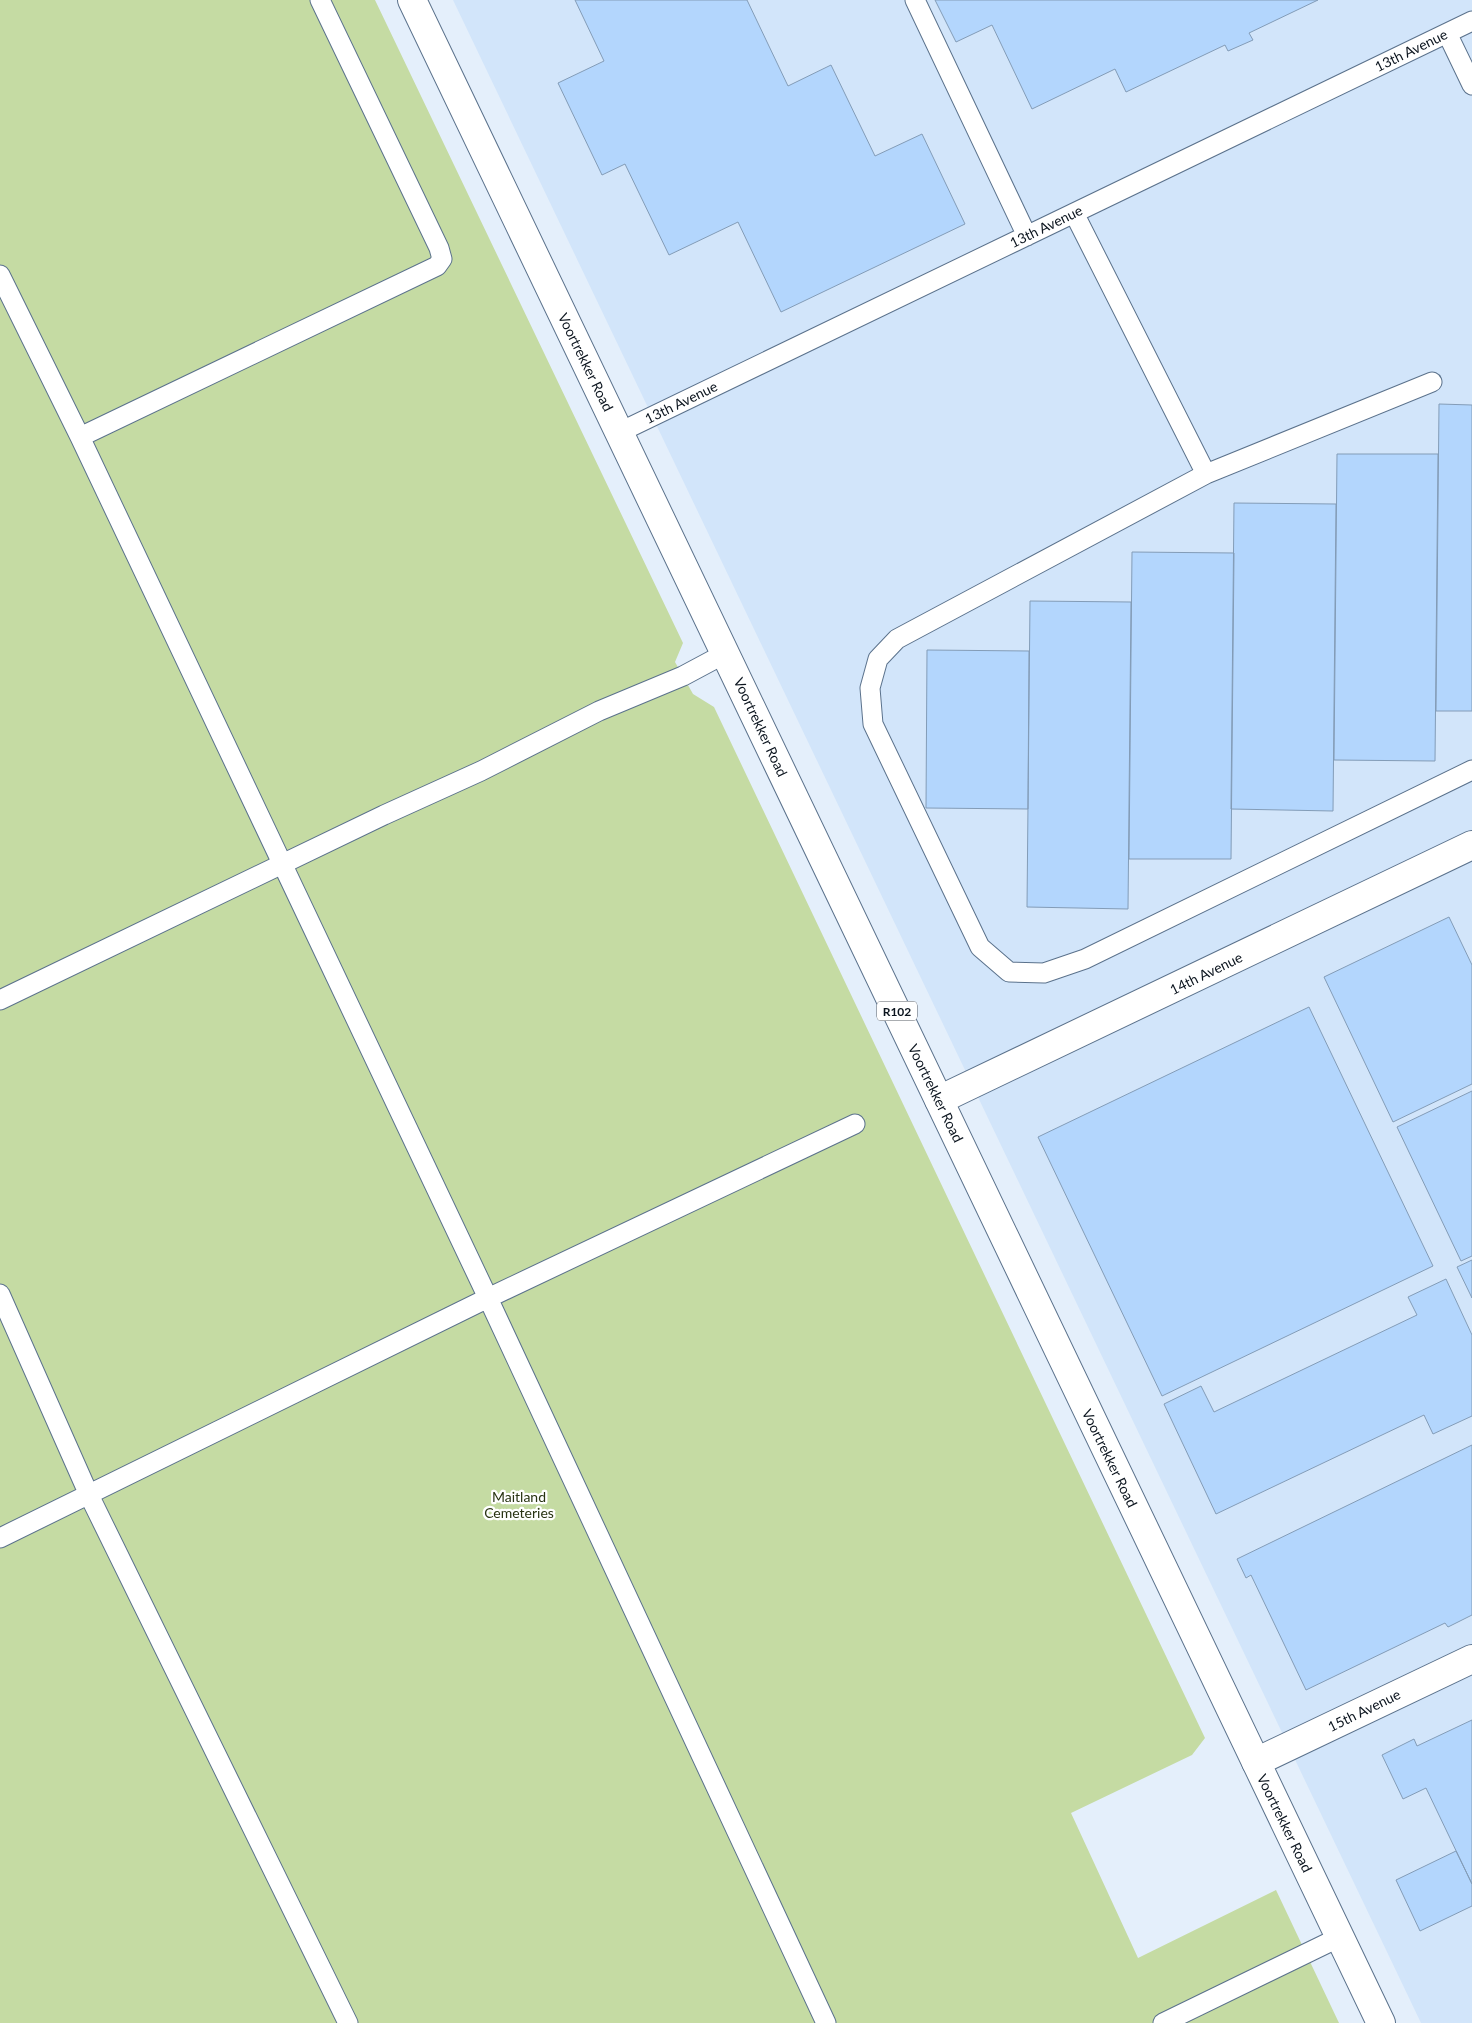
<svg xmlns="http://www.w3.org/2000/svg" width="1472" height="2023" font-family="Lato,sans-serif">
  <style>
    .built { fill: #d2e5fa }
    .green { fill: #c5dba3 }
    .building { fill: #b3d6fd; stroke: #839cb7 }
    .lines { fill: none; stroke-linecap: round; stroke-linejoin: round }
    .service-casing { stroke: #5b728c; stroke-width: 21 }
    .minor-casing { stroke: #5b728c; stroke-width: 30 }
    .primary-casing { stroke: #5b728c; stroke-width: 30 }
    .service { stroke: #fff; stroke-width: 19 }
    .minor { stroke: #fff; stroke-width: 28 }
    .primary { stroke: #fff; stroke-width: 28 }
    .labels { text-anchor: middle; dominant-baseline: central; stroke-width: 4.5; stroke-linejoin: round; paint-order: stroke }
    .shield { fill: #fff; stroke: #545a62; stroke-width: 1 }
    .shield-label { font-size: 12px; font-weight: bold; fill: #0b141e }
    .street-label { font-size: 14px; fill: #0b141e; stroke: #fff }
    .park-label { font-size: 14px; fill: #283312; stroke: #fff }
  </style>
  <rect width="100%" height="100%" fill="#e4effb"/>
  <path class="built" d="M453,0H1472V2023H1421Z"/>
  <path class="green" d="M0,0H375L683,643L675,662L693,694L714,707L1205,1738L1192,1755L1071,1813L1138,1958L1276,1890L1339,2023H0Z"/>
  <path class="building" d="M575,0H747L788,86L831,65L875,156L922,134L965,224L781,312L738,222L669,255L625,164L602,175L558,83L604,61Z
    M935,0H1318L1249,33L1253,40L1228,51L1225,45L1126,92L1115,69L1032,109L992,25L956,42Z
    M1439,404L1472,405V711H1436Z
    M1337,454H1438L1435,761L1334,760Z
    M1234,503L1336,504L1333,811L1231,809Z
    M1132,552L1234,553L1231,859H1129Z
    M1030,601L1131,602L1128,909L1027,907Z
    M927,650L1029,651L1028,809L926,808Z
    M1449,917L1472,965V1084L1393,1122L1324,977Z
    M1309,1007L1433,1266L1162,1396L1038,1137Z
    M1472,1091V1256L1461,1261L1397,1127Z
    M1472,1260V1298L1457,1267Z
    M1446,1279L1472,1335V1416L1433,1434L1424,1415L1216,1514L1164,1404L1201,1386L1214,1412L1417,1315L1408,1297Z
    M1472,1445V1615L1448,1627L1445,1623L1306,1690L1251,1575L1246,1578L1237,1559Z
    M1472,1720V1884L1426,1788L1403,1799L1382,1755L1414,1739L1417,1746Z
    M1456,1851L1472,1884V1906L1420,1931L1396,1880Z"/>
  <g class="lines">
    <g class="service-casing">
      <path id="service" d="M915,0L1027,236
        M1447,33L1472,85
        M1074,213L1206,474
        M0,275L80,437L488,1298L826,2023
        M1432,382L1206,474L897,639L878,659L870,688L873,724L980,947L1009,972L1044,973L1085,959L1472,770
        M620,432L1472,21
        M80,437L437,266L442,259L439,248L320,0
        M0,1000L384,815L481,771L599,711L683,676L726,653
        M0,1294L89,1495L348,2023
        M0,1538L488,1298L855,1124
        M1163,2023L1340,1937"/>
    </g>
    <g class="minor-casing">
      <path id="minor" d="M939,1100L1472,845
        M1256,1762L1472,1659"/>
    </g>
    <g class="primary-casing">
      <path id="primary" d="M412,0L1381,2023"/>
    </g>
    <use href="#service" class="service"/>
    <use href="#minor" class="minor"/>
    <use href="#primary" class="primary"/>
  </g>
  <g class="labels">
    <rect class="shield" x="877" y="1001.5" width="40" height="19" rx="4"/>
    <g class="shield-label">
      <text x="897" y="1011">R102</text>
    </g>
    <g class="street-label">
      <text transform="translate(1411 50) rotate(-26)">13th Avenue</text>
      <text transform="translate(1046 226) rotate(-26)">13th Avenue</text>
      <text transform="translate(586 362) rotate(64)">Voortrekker Road</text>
      <text transform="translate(681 402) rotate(-26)">13th Avenue</text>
      <text transform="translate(761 727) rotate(65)">Voortrekker Road</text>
      <text transform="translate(1206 973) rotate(-26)">14th Avenue</text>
      <text transform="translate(936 1093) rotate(64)">Voortrekker Road</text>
      <text transform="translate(1110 1458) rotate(64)">Voortrekker Road</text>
      <text transform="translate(1364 1710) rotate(-26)">15th Avenue</text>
      <text transform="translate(1285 1823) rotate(64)">Voortrekker Road</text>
    </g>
    <g class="park-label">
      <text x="519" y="1496">Maitland<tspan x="519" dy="16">Cemeteries</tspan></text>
    </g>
  </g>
</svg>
